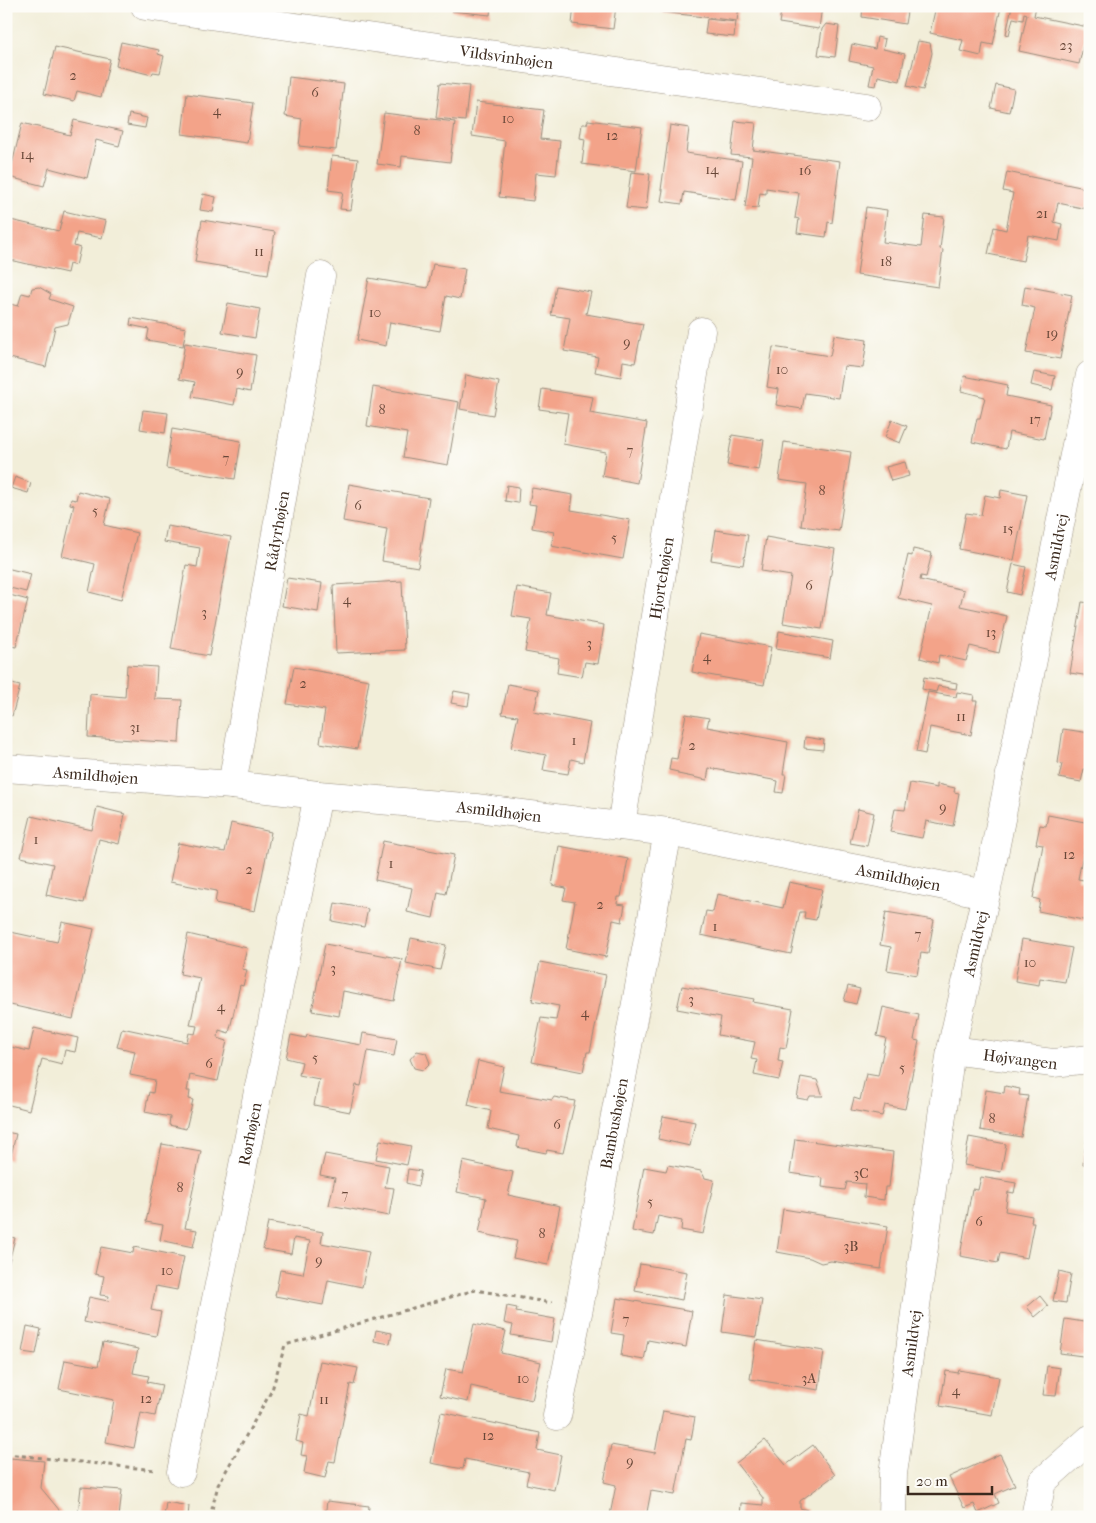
<svg xmlns="http://www.w3.org/2000/svg" width="1096" height="1523" font-family="'IM FELL French Canon',serif">
  <style>
    .building { fill: #f3a389 }
    .lines { fill: none; stroke-linecap: round; stroke-linejoin: round }
    .minor-casing { stroke: #968c7c; stroke-width: 29 }
    .path { stroke: #968c7c; stroke-width: 3; stroke-dasharray: 4 4; stroke-linecap: butt }
    .minor { stroke: #fff; stroke-width: 28 }
    .labels { text-anchor: middle; dominant-baseline: central; stroke-width: 4; stroke-linejoin: round; paint-order: stroke }
    .number-label { font-size: 14px; fill: #694839 }
    .street-label { font-size: 16px; fill: #3b2a1e; stroke: #fdfcf7 }
  </style>
  <rect width="100%" height="100%" fill="#fdfcf7"/>
  <filter id="ink" filterUnits="userSpaceOnUse"><feTurbulence type="fractalNoise" baseFrequency=".02" numOctaves="2"/><feDisplacementMap in="SourceGraphic" scale="10" xChannelSelector="R" yChannelSelector="G"/><feConvolveMatrix kernelMatrix="1 2 1 2 8 2 1 2 1" color-interpolation-filters="sRGB"/></filter>
  <filter id="wash" filterUnits="userSpaceOnUse"><feTurbulence type="fractalNoise" baseFrequency=".0096" numOctaves="4" result="noise"/><feDisplacementMap in="SourceGraphic" scale="20" xChannelSelector="R" yChannelSelector="G"/><feGaussianBlur stdDeviation="1.12" result="paint"/><feColorMatrix in="noise" values="0 0 0 0 0 0 0 0 0 0 0 0 0 0 0 0 0 1.4 0 .05"/><feComposite in="paint" operator="in"/></filter>
  <g filter="url(#wash)">
    <rect width="100%" height="100%" fill="#f2eed9"/>
    <g id="blocks">
      <path class="building" d="M453,6H491L490,15L452,11Z
        M574,6H616L613,29L572,24Z
        M663,6H739L737,21L662,12Z
        M782,6H822L819,29L779,23Z
        M863,6H908L905,24L862,17Z
        M936,6L1001,7L993,45L983,43L981,56L960,51L963,40L930,33Z
        M1012,6H1036L1034,16L1088,27L1079,64L1019,51L1027,14L1024,13L1023,20L1013,18L1009,35L1006,34Z
        M707,19L736,22L734,37L705,34Z
        M826,24L839,26L835,57L818,55L822,29Z
        M877,37L885,39L883,49L905,54L900,81L878,76L876,86L869,85L873,66L849,61L852,44L875,49Z
        M918,41L930,43L932,53L923,90L907,86Z
        M121,42L159,50L158,54L164,56L160,73L153,72L152,75L116,66Z
        M55,47L110,59L101,97L77,91L74,101L44,94Z
        M289,77L344,84L336,150L299,146L302,119L285,116Z
        M440,83L469,86L465,121L436,118Z
        M996,85L1014,89L1009,112L991,108Z
        M187,94L253,103L247,143L182,134Z
        M476,102L544,110L540,139L560,141L556,175L536,173L533,201L499,197L505,141L472,136Z
        M384,113L455,122L450,162L402,156L401,167L377,164Z
        M129,114L147,118L145,128L127,125Z
        M74,120L123,131L119,146L96,140L87,178L49,168L44,186L9,177L22,123L70,135Z
        M588,120L642,127L636,171L582,164L585,139L580,138L582,124H587Z
        M735,121L756,123L753,150L840,161L832,223L828,222L826,237L797,233L799,219L795,218L799,193L766,188V194L760,193L758,208L745,207L752,157L731,155Z
        M670,125L689,128L686,153L742,161L736,200L684,192L682,204L661,201L663,190H661Z
        M332,156L358,159L351,210L340,209L343,192L328,190Z
        M631,172L650,174L646,210L626,208Z
        M1007,172L1090,189L1087,209L1058,203L1054,222L1062,224L1059,241L1028,235L1023,261L988,254L994,227L1006,230L1013,193L1003,191Z
        M203,194L216,197L213,212L200,210Z
        M866,207L887,210L883,242L921,247L925,215L944,217L940,249L943,250L938,287L857,275Z
        M64,211L106,221L102,238L77,233L74,246L80,248L76,266L69,264L67,273L6,259V219L59,231Z
        M202,220L275,232L268,274L195,262Z
        M433,264L465,269L460,299L446,296L440,331L390,322L386,346L357,340L369,278L428,288Z
        M556,286L591,292L586,314L643,324L635,363L623,361L621,377L595,372L598,357L564,351L570,318L551,315Z
        M1025,286L1072,295L1060,359L1026,353L1035,308L1022,305Z
        M39,287L51,294L49,299L73,307L68,324L55,327L46,367L6,357V303L18,306L22,293L30,295L32,288Z
        M228,303L260,309L255,338L222,332Z
        M131,318L186,328L183,346L147,340L149,329L130,325Z
        M834,335L867,340L863,368L844,366L839,398L805,393L802,409L776,405L779,389L767,387L773,347L830,356Z
        M185,343L256,355L250,392L237,389L234,405L192,397L195,382L179,379Z
        M1034,372L1055,376L1052,390L1031,385Z
        M466,375L499,382L493,415L460,409Z
        M964,376L1008,385L1006,396L1051,405L1044,439L1009,432L1006,449L972,442L977,418H980L985,397L961,391Z
        M373,387L459,402L448,465L403,457L407,433L367,426Z
        M542,389L593,397L590,413L647,423L637,483L602,476L606,452L563,444L568,413L539,409Z
        M143,410L168,413L165,433L140,429Z
        M892,420L907,426L900,443L885,437Z
        M172,429L241,441L235,479L166,468Z
        M732,435L764,440L759,470L727,465Z
        M784,442L851,452L839,531L801,526L807,484L779,480Z
        M905,462L909,476L891,481L886,467Z
        M15,477L31,483L28,493L11,488Z
        M349,484L429,498L418,567L382,561L387,529L343,521Z
        M507,485L519,487L518,503L505,501Z
        M532,488L573,495L571,510L630,520L623,559L551,546L554,532L532,528L536,505L529,504Z
        M1001,490L1027,495L1014,560L959,549L966,513L981,515L985,495L1000,498Z
        M78,491L110,499L104,525L137,533L121,600L89,592L95,564L62,556L74,505L70,504L71,499L76,500Z
        M6,516L10,517L7,532H6Z
        M167,526L231,537L209,656L171,649L186,565L197,567L200,548L164,542Z
        M716,530L748,535L743,565L711,560Z
        M766,537L835,549L822,629L783,623L791,576L761,571Z
        M913,549L932,553L926,577L921,576L920,580L964,590L960,606L1007,616L999,653L970,646L966,661L939,655L938,663L920,658L932,606L898,598L908,555L912,556Z
        M1013,564L1026,567L1020,595L1007,592Z
        M6,568L31,574L26,592L6,587Z
        M287,578L322,583L318,612L282,606Z
        M402,581L405,650L336,653L333,585Z
        M517,587L551,593L547,615L604,625L598,664L585,662L582,677L557,673L559,658L525,652L531,619L512,616Z
        M6,594L28,600L16,647L6,645Z
        M1082,602L1090,603V676L1070,673Z
        M779,631L833,641L830,658L776,649Z
        M699,634L771,647L764,685L692,672Z
        M127,665L157,667L155,699L182,700L179,743L88,737L90,694L125,697Z
        M294,667L369,680L357,749L320,743L325,710L287,704Z
        M924,677L957,683L956,689L938,686L936,692L922,689Z
        M6,679L12,681V684L20,686L12,716L6,714Z
        M508,684L539,690L534,712L590,723L583,762L571,759L568,774L543,770L546,755L511,748L518,716L502,714Z
        M454,691L470,694L468,706L451,703Z
        M928,692L956,697L957,692L974,695L973,701H977L971,735L930,727L925,754L916,752Z
        M686,714L709,718L707,727L788,742L783,774H786L783,793L776,792L778,781L709,768L707,780L678,774V772L669,770L671,758L677,759Z
        M1063,729L1090,733V770L1084,769L1081,782L1059,778L1062,764L1058,763Z
        M805,737L824,740L823,750L804,748Z
        M910,783L937,788V784L955,788L954,792L959,793L953,826L926,821L922,838L890,832L895,809L905,810Z
        M97,807L125,814L119,844L99,839L84,903L46,895L53,864L21,857L31,816L92,830Z
        M858,809L874,813L867,846L850,843Z
        M1048,815L1090,823V839H1086L1078,879L1090,881V913L1088,921L1038,911L1040,900L1033,898L1043,845L1036,844L1040,825L1046,826Z
        M231,823L271,832L255,911L215,903L217,891L170,882L178,843L225,852Z
        M383,841L454,855L446,894L438,892L433,918L407,912L412,888L375,880Z
        M559,846L628,859L621,897H618L617,904L625,905L622,922L613,920L606,957L566,949L575,902L563,900L566,888L552,885Z
        M789,882L822,889L816,920L804,918L805,912H800L791,954L701,935L706,911L713,912L717,894L783,908Z
        M335,903L368,909L364,927L332,921Z
        M886,912L934,920L928,954L921,953L917,975L887,970L891,947L880,945Z
        M62,922L94,929L73,1019L6,1004V931L57,942Z
        M188,934L247,948L242,969L247,970L243,986L240,985L229,1033L219,1030L218,1038L227,1041L218,1081L190,1075L187,1091H190L189,1099L193,1100L186,1129L169,1125L170,1117L145,1112L149,1092L153,1093L155,1080L130,1075L135,1051L117,1047L122,1028L187,1042L189,1033L195,1034L197,1026L190,1025L200,978L180,974Z
        M411,938L446,945L440,970L406,963Z
        M1022,939L1072,948L1065,982L1040,978L1039,985L1015,981Z
        M325,944L402,959L394,1001L343,991L339,1016L312,1011Z
        M540,962L606,975L590,1052H587L583,1072L532,1062L541,1018L556,1020L559,1006L532,1001Z
        M682,986L754,999L753,1002L793,1009L786,1048L780,1047L778,1061L783,1062L779,1080L754,1075L757,1060L751,1059L755,1042L718,1035L721,1017L677,1009Z
        M848,986L860,989L856,1004L844,1001Z
        M883,1007L919,1015L914,1040L919,1041L905,1109L885,1105L882,1116L851,1110L854,1098L860,1100L866,1074L878,1076L886,1038L877,1036Z
        M34,1028L78,1038L75,1052L65,1050L62,1064L42,1059L29,1110L6,1104V1046L29,1051Z
        M363,1033L397,1039L394,1056L368,1051L361,1086L356,1085L350,1112L314,1105L319,1079L299,1075L302,1062L286,1058L291,1035L306,1038L307,1035L361,1045Z
        M417,1051L426,1053L430,1063L423,1070L414,1068L410,1059Z
        M478,1061L504,1067L499,1091L552,1100L554,1097L575,1101L563,1153L547,1150L546,1153L517,1147L519,1136L488,1129L491,1111L468,1105Z
        M801,1077L817,1080L823,1096H810L808,1100L797,1098Z
        M1005,1086L1020,1089L1019,1095L1028,1096L1021,1137L980,1130L986,1090L1004,1093Z
        M663,1116L695,1122L690,1146L658,1139Z
        M1089,1123H1090V1165L1083,1164Z
        M6,1132L16,1134L10,1160L6,1159Z
        M969,1137L1006,1144L1001,1172L964,1165Z
        M795,1139L893,1152L889,1187H885L884,1200L864,1197L865,1184L847,1182L845,1190L822,1187L823,1178L790,1173Z
        M380,1140L411,1146L407,1165L376,1159Z
        M162,1144L201,1151L185,1228L197,1230L193,1247L160,1240L163,1225L146,1222Z
        M325,1154L389,1166L385,1187L394,1188L389,1216L329,1205L335,1178L320,1175Z
        M463,1161L513,1172L508,1195L560,1206L548,1265L513,1258L517,1241L479,1233L486,1198L457,1192Z
        M668,1165L701,1171L705,1178L714,1180L703,1234L681,1230L682,1221L658,1216L654,1235L632,1231L644,1167L666,1171Z
        M408,1169L421,1171L418,1186L406,1183Z
        M981,1177L1016,1183L1014,1193L1008,1192L1005,1211L1032,1216L1031,1222H1034L1027,1258L1000,1253L998,1263L960,1256L972,1189L978,1190Z
        M783,1209L888,1226L881,1269L831,1261L821,1263L810,1258L777,1252Z
        M268,1222L323,1232L321,1243L369,1252L362,1287L328,1280L323,1305L275,1296L280,1270L303,1274L310,1241L294,1238L291,1254L263,1249Z
        M6,1236L15,1238L7,1270L6,1269Z
        M101,1247L133,1253L134,1247L184,1257L177,1290L156,1286L151,1310L161,1312L156,1336L84,1322L89,1297L108,1301L109,1296L100,1295L104,1276L95,1274Z
        M640,1264L687,1272L682,1300L635,1291Z
        M1059,1271L1071,1274L1066,1303L1053,1301Z
        M727,1295L762,1300L756,1337L722,1332Z
        M1040,1296L1048,1306L1035,1317L1027,1307Z
        M617,1298L692,1311L686,1347L648,1340L644,1360L621,1356L624,1335L611,1333Z
        M507,1306L517,1308L516,1312L555,1319L551,1342L511,1335L513,1325L504,1323Z
        M1065,1319L1090,1323V1357L1060,1353Z
        M474,1324L506,1331L501,1353L541,1362L532,1400L471,1386L468,1402L440,1396L446,1369L463,1372Z
        M27,1326L41,1329L36,1354L22,1352Z
        M376,1330L392,1333L390,1344L374,1341Z
        M756,1340L824,1351L819,1390L750,1379Z
        M103,1342L138,1349L133,1373L149,1376L147,1382L162,1385L155,1416L141,1413L134,1448L106,1442L114,1400L59,1389L65,1360L98,1366Z
        M320,1361L358,1368L354,1385L350,1384L335,1462L329,1461L325,1478L304,1473L307,1456L301,1455L303,1443L296,1441L301,1414L309,1416Z
        M1047,1366L1060,1368L1056,1396L1043,1395Z
        M959,1370L999,1377L992,1415L940,1406L946,1371L958,1373Z
        M663,1411L695,1417L691,1440L686,1439L675,1495L651,1491L646,1517H618L610,1515L616,1485L604,1482L611,1445L655,1453Z
        M441,1412L540,1433L537,1450L561,1455L554,1490L526,1484L529,1472L465,1459L463,1469L431,1463Z
        M765,1440L786,1465L813,1445L835,1475L800,1501V1508L807,1510L806,1517H740L741,1503L763,1505V1498L736,1463Z
        M1000,1454L1015,1485L995,1494L999,1503L978,1513L974,1504L964,1508L949,1477Z
        M10,1458L44,1461L41,1488L65,1517H6V1482H8L9,1476L6,1475V1461L10,1462Z
        M81,1487L122,1490L119,1517H84V1515L78,1514Z
        M327,1501L369,1506L368,1517H325Z
        M166,1502L189,1506L188,1517H164Z
        M1090,1510V1517H1080Z"/>
    </g>
  </g>
  <g filter="url(#ink)">
    <use href="#blocks" fill-opacity="0" stroke="#968c7c" stroke-width="1"/>
    <g class="lines">
      <g class="minor-casing">
        <g id="minor">
          <path id="s1" d="M145,6L867,107"/>
          <path id="s2" d="M6,768L232,785L318,795L476,808L668,832L986,894"/>
          <path id="s3" d="M232,785L321,276"/>
          <path id="s4" d="M621,826L701,331"/>
          <path id="s5" d="M951,1050L1053,1063L1090,1059"/>
          <path id="s6" d="M557,1416L579,1308L668,832"/>
          <path id="s7" d="M181,1472L318,795"/>
          <path id="s8" d="M892,1517L893,1474L951,1050L986,894L1090,375"/>
          <path d="M1035,1517L1042,1482L1090,1439"/>
        </g>
      </g>
      <path class="path" d="M6,1454L155,1470
        M210,1517L218,1485L272,1390L285,1345L475,1290L552,1303"/>
      <use href="#minor" class="minor"/>
    </g>
  </g>
  <g class="labels">
    <g class="number-label">
      <text x="1066" y="45">23</text>
      <text x="73" y="75">2</text>
      <text x="315" y="92">6</text>
      <text x="217" y="110">4</text>
      <text x="508" y="118">10</text>
      <text x="417" y="130">8</text>
      <text x="612" y="135">12</text>
      <text x="27" y="154">14</text>
      <text x="712" y="169">14</text>
      <text x="805" y="170">16</text>
      <text x="1042" y="213">21</text>
      <text x="259" y="251">11</text>
      <text x="886" y="261">18</text>
      <text x="375" y="312">10</text>
      <text x="1052" y="333">19</text>
      <text x="627" y="342">9</text>
      <text x="782" y="369">10</text>
      <text x="240" y="371">9</text>
      <text x="382" y="409">8</text>
      <text x="1035" y="419">17</text>
      <text x="630" y="450">7</text>
      <text x="226" y="458">7</text>
      <text x="822" y="490">8</text>
      <text x="358" y="505">6</text>
      <text x="95" y="510">5</text>
      <text x="1008" y="528">15</text>
      <text x="614" y="537">5</text>
      <text x="809" y="585">6</text>
      <text x="347" y="599">4</text>
      <text x="204" y="612">3</text>
      <text x="991" y="632">13</text>
      <text x="589" y="643">3</text>
      <text x="707" y="656">4</text>
      <text x="303" y="683">2</text>
      <text x="961" y="716">11</text>
      <text x="135" y="727">31</text>
      <text x="574" y="740">1</text>
      <text x="692" y="745">2</text>
      <text x="943" y="807">9</text>
      <text x="36" y="839">1</text>
      <text x="1069" y="854">12</text>
      <text x="391" y="863">1</text>
      <text x="249" y="869">2</text>
      <text x="600" y="904">2</text>
      <text x="715" y="926">1</text>
      <text x="918" y="934">7</text>
      <text x="1030" y="962">10</text>
      <text x="333" y="968">3</text>
      <text x="691" y="999">3</text>
      <text x="221" y="1006">4</text>
      <text x="585" y="1012">4</text>
      <text x="315" y="1057">5</text>
      <text x="209" y="1063">6</text>
      <text x="902" y="1067">5</text>
      <text x="992" y="1118">8</text>
      <text x="557" y="1124">6</text>
      <text x="861" y="1173">3C</text>
      <text x="180" y="1187">8</text>
      <text x="345" y="1194">7</text>
      <text x="650" y="1201">5</text>
      <text x="979" y="1221">6</text>
      <text x="542" y="1233">8</text>
      <text x="851" y="1246">3B</text>
      <text x="319" y="1260">9</text>
      <text x="167" y="1270">10</text>
      <text x="626" y="1319">7</text>
      <text x="523" y="1378">10</text>
      <text x="809" y="1378">3A</text>
      <text x="956" y="1390">4</text>
      <text x="146" y="1398">12</text>
      <text x="324" y="1399">11</text>
      <text x="488" y="1435">12</text>
      <text x="630" y="1461">9</text>
    </g>
    <g class="street-label">
      <text stroke="none"><textPath href="#s1" startOffset="365">Vildsvinhøjen</textPath></text>
      <text stroke="none"><textPath href="#s3" startOffset="258">Rådyrhøjen</textPath></text>
      <text stroke="none"><textPath href="#s8" startOffset="985">Asmildvej</textPath></text>
      <text stroke="none"><textPath href="#s4" startOffset="251">Hjortehøjen</textPath></text>
      <text stroke="none"><textPath href="#s2" startOffset="90">Asmildhøjen</textPath></text>
      <text stroke="none"><textPath href="#s2" startOffset="495">Asmildhøjen</textPath></text>
      <text stroke="none"><textPath href="#s2" startOffset="900">Asmildhøjen</textPath></text>
      <text stroke="none"><textPath href="#s8" startOffset="580">Asmildvej</textPath></text>
      <text stroke="none"><textPath href="#s5" startOffset="70">Højvangen</textPath></text>
      <text stroke="none"><textPath href="#s6" startOffset="298">Bambushøjen</textPath></text>
      <text stroke="none"><textPath href="#s7" startOffset="345">Rørhøjen</textPath></text>
      <text stroke="none"><textPath href="#s8" startOffset="175">Asmildvej</textPath></text>
    </g>
  </g>
  <rect width="1096" height="1523" fill="none" stroke="#fdfcf7" stroke-width="25"/>
  <path d="M908 1486v8h84v-8" fill="none" stroke="#3b2a1e" stroke-width="2.5"/>
  <text x="916" y="1486" font-size="15" fill="#3b2a1e" stroke="#fdfcf7" stroke-width="4" paint-order="stroke">20 m</text>
</svg>
